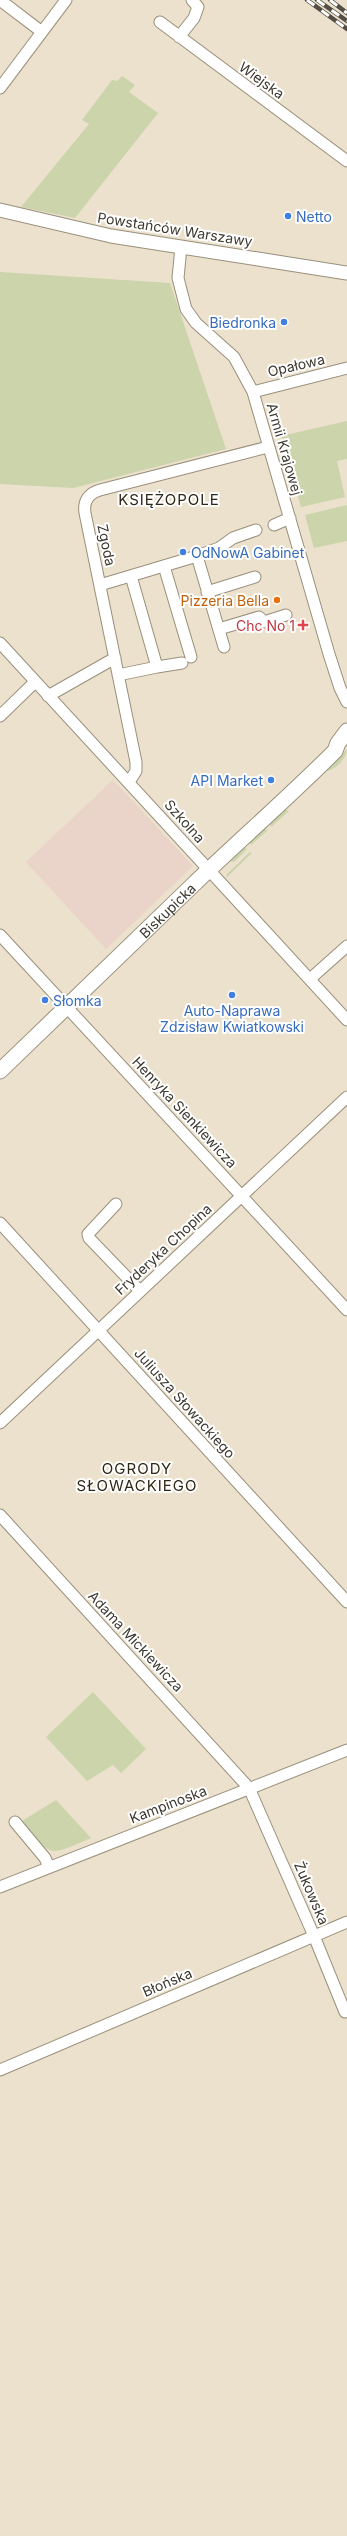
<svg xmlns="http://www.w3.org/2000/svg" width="347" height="2536" font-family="Inter,sans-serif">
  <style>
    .education { fill: #ead3c8 }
    .green { fill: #cbd4aa }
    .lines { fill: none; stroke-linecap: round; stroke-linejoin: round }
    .minor-casing { stroke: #998f7b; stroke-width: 13 }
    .tertiary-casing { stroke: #998f7b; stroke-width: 15 }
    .secondary-casing { stroke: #998f7b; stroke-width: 17 }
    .minor { stroke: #fff; stroke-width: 11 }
    .tertiary { stroke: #fff; stroke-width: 13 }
    .secondary { stroke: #fff; stroke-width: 15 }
    .rail-casing { stroke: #544f44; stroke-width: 4.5 }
    .rail { stroke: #fff; stroke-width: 3; stroke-dasharray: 9; stroke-linecap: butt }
    .shop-dot { fill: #3f7fe0; stroke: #fff; stroke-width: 1.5 }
    .food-dot { fill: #e8710a; stroke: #fff; stroke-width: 1.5 }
    .health-dot { fill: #e0444e; stroke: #fff; stroke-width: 1.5 }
    .labels { text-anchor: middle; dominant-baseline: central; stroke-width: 4; stroke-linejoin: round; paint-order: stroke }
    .street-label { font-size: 14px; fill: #3c382f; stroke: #fff }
    .shop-label { font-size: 14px; fill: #366cbe; stroke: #fff; text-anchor: start }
    .food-label { font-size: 14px; fill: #c56008; stroke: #fff; text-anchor: end }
    .health-label { font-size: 14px; fill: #be3a42; stroke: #fff; text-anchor: end }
    .neighbourhood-label { font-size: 15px; letter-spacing: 1px; fill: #302817; stroke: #fff }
  </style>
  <rect width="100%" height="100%" fill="#ece1cc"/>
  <path class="education" d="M113,780L193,866L106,949L26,862Z"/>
  <path class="green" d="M122,76L135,85L129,92L158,113L75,218L21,207L89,124L82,120L112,80L117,81Z
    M0,272L170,283L226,449L73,488L0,484Z
    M347,421V459L337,461L345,497L301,507L281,436Z
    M347,505V541L314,548L305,515Z
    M347,749C347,758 335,770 327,771Z
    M285,809L289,811L271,827L269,822Z
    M263,828L268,830L251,845L249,841Z
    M243,847L247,849L234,862L228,861Z
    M250,852L252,853L226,878L227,874Z
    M93,1692L146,1749L121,1773L113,1765L87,1781L46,1737Z
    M56,1800L91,1838C46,1857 53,1858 22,1821Z"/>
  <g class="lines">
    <g class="minor-casing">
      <path id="minor" d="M0,0L42,32
        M160,22L347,161
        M179,37L194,18L198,7L192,0
        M0,88L66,0
        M181,247L178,278L186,309L196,323L234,357L253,392L329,654L340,688L347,702
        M253,392L347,368
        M274,525L290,518
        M197,556L224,647
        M164,566L191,657
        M100,585L197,556L219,548L233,538L256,530
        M207,592L255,577
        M219,629L259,617L264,622L286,615
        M0,643L347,1020
        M157,667L182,663
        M118,675L157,667L131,576
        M48,696L115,658
        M0,716L35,682
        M129,782L136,771V762L85,513C83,501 89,493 100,490L268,447
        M0,935L347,1310
        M310,979L347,946
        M116,1204L88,1234L89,1238L140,1291
        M0,1223L347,1602
        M0,1423L347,1097
        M0,1515L249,1788L314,1936L345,2012
        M15,1822L45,1858L49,1867
        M0,1887L347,1750
        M0,2070L347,1922"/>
    </g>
    <g class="tertiary-casing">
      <path id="tertiary" d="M0,210L111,236L347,273"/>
    </g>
    <g class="secondary-casing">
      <g id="secondary">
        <path id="s1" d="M0,1071C66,1008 131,945 196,882C242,838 290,796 335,751L338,743L347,731"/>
      </g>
    </g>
    <use href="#minor" class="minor"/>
    <use href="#tertiary" class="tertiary"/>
    <use href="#secondary" class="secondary"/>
    <g class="rail-casing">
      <path id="rail" d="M307,0L347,29
        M317,0L347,21
        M330,0L347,13"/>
    </g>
    <use href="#rail" class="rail"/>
  </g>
  <g class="shop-dot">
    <circle cx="288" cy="216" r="4"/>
    <circle cx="284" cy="322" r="4"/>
    <circle cx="183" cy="552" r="4"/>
    <circle cx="271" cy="780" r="4"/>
    <circle cx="232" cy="995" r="4"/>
    <circle cx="45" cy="1000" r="4"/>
  </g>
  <circle class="food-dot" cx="277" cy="600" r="4"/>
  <path class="health-dot" d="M301 619h4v4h4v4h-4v4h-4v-4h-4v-4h4z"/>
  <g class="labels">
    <g class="street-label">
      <text transform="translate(262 80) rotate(36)">Wiejska</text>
      <text transform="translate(175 229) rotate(9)">Powstańców Warszawy</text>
      <text transform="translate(296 365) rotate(-13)">Opałowa</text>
      <text transform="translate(285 449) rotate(74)">Armii Krajowej</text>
      <text transform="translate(107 545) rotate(78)">Zgoda</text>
      <text transform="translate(185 821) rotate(48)">Szkolna</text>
      <text stroke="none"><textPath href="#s1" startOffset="232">Biskupicka</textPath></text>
      <text transform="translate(185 1112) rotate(47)">Henryka Sienkiewicza</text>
      <text transform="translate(163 1249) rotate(-43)">Fryderyka Chopina</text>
      <text transform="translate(185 1403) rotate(48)">Juliusza Słowackiego</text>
      <text transform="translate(136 1641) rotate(47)">Adama Mickiewicza</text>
      <text transform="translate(168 1804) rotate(-21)">Kampinoska</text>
      <text transform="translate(312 1893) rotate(67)">Żukowska</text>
      <text transform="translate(167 1982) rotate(-23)">Błońska</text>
    </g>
    <g class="shop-label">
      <text x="296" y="216">Netto</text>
      <text x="276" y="322" text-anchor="end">Biedronka</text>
      <text x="191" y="552">OdNowA Gabinet</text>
      <text x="263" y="780" text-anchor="end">API Market</text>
      <text x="53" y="1000">Słomka</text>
      <text x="232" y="1010" text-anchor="middle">Auto-Naprawa<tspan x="232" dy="16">Zdzisław Kwiatkowski</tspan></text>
    </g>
    <g class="food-label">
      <text x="269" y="600">Pizzeria Bella</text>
    </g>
    <g class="health-label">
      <text x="295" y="625">Chc No 1</text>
    </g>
    <g class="neighbourhood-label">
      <text x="169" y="499">KSIĘŻOPOLE</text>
      <text x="137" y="1468">OGRODY<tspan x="137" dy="17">SŁOWACKIEGO</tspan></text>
    </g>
  </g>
</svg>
